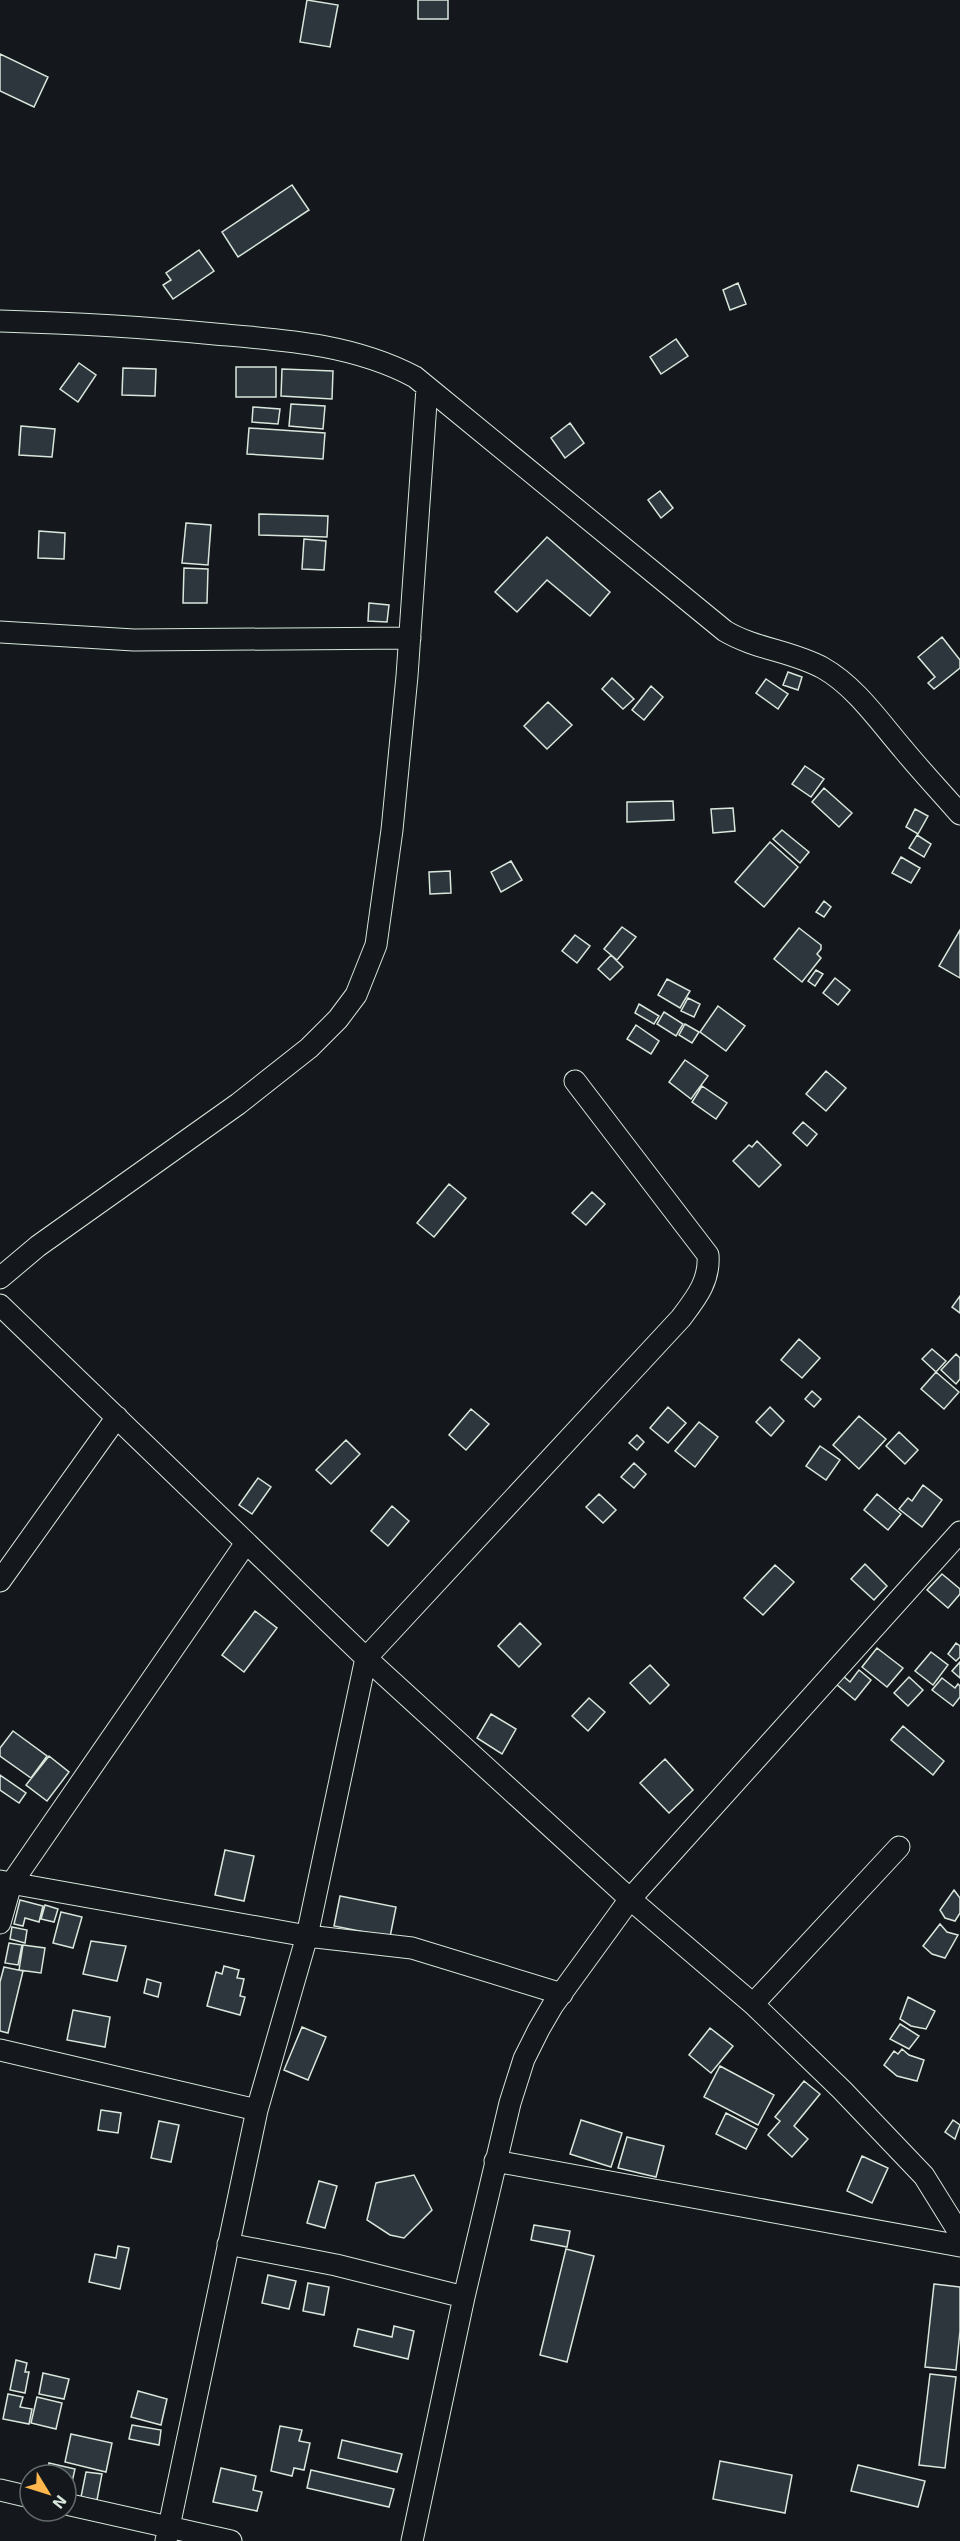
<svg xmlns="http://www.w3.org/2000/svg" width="960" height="2541" font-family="'Exo 2',sans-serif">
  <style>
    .building { fill: #2c363c; stroke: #d8e6dc; stroke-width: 1.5 }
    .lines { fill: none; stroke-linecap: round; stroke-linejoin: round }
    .minor-casing { stroke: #d8e6dc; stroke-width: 23 }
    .minor { stroke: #14181c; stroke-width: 21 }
  </style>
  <rect width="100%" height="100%" fill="#14181c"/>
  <path class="building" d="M307,0L338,5L330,47L300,42Z
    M418,0H448V19H418Z
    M0,54L48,77L34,107L0,91Z
    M292,185L309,210L238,257L222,232Z
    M199,250L214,271L173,299L163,285L171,280L166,273Z
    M738,283L746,304L730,310L723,290Z
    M676,339L688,356L661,374L650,357Z
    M79,363L96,375L78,402L60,389Z
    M236,367H276V397H236Z
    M123,368L156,369L155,396L122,395Z
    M282,369L333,371L332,399L281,396Z
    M291,404L325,406L323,429L289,426Z
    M253,407L280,409L278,424L252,422Z
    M570,423L584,443L565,458L551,438Z
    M21,426L55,429L52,457L19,455Z
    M249,428L325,433L323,459L247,454Z
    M660,491L673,508L661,518L648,500Z
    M259,514L328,516L327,537L259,535Z
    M186,523L211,525L208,565L182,563Z
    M39,531L65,533L64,559L38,558Z
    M547,537L610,592L590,616L547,580L517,612L495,592Z
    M304,539L326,541L324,570L302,569Z
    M184,568L208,569L207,603H183Z
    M369,603L389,605L387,622L368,621Z
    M942,637L960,660V668L934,689L928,683L935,677L918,657Z
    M788,672L802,677L798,690L783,685Z
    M612,678L634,699L623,709L602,689Z
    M766,679L788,694L778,709L756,693Z
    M651,686L663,697L644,720L632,710Z
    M548,702L572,725L547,749L524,726Z
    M805,766L824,779L811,797L792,784Z
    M824,788L852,813L839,827L812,802Z
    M673,801L674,820L627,822V802Z
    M733,808L735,831L713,833L711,809Z
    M915,809L928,816L918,834L906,827Z
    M782,830L809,852L800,863L773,839Z
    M917,835L931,844L924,857L909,848Z
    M770,842L798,867L764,907L735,882Z
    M901,857L920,868L911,883L892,873Z
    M511,861L522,880L501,892L491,872Z
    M450,871L451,893L430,894L429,872Z
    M824,901L831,907L824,917L816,912Z
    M622,927L636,937L617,960L604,949Z
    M799,928L821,945V949L817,954L821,958L802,982L774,959Z
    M960,930V978L939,966Z
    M575,935L590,946L577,963L562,951Z
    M611,955L623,967L610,980L598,969Z
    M816,970L823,974L815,986L808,981Z
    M835,978L850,990L838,1005L823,993Z
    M667,979L690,991L680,1008L658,995Z
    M688,998L700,1004L694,1017L681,1011Z
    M639,1004L659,1016L654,1024L635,1013Z
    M718,1006L745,1026L726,1051L700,1032Z
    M664,1012L683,1024L676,1036L657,1024Z
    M685,1024L699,1032L692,1043L679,1035Z
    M636,1025L659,1041L651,1054L627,1039Z
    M685,1060L708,1076L691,1099L669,1082Z
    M826,1071L846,1088L826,1111L806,1094Z
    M702,1086L727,1103L716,1119L692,1102Z
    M803,1122L817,1134L807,1146L793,1133Z
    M757,1141L781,1165L759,1187L733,1161L749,1145L752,1147Z
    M449,1184L466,1198L434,1237L417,1223Z
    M592,1192L605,1204L586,1225L572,1213Z
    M960,1296V1313L952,1307Z
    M799,1339L820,1358L802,1378L781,1360Z
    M932,1349L946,1361L936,1372L922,1359Z
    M956,1354L960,1358V1379L956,1384L941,1370Z
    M936,1372L959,1392L944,1409L921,1389Z
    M812,1391L821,1399L814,1407L805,1399Z
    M668,1407L686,1423L668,1443L650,1428Z
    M770,1407L784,1421L771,1436L756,1422Z
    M471,1409L489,1424L466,1450L449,1435Z
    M859,1416L886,1439L859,1469L833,1445Z
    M699,1422L718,1437L695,1467L675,1451Z
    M899,1432L918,1450L905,1464L886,1446Z
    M637,1435L644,1442L637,1450L629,1443Z
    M346,1440L360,1454L331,1484L316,1470Z
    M820,1446L840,1460L826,1480L806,1466Z
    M634,1463L646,1474L634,1488L621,1477Z
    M258,1478L271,1487L252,1514L239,1505Z
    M923,1485L942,1500L922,1527L899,1509L908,1498L912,1501Z
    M599,1494L616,1510L603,1523L586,1507Z
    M877,1494L901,1514L888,1530L864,1510Z
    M392,1506L409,1521L388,1546L371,1531Z
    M865,1564L887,1586L874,1600L851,1579Z
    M775,1565L794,1582L763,1615L744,1598Z
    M942,1574L960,1589V1594L948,1608L927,1590Z
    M255,1611L277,1628L244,1672L222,1655Z
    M520,1623L541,1644L519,1667L498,1646Z
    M956,1643L960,1646V1657L956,1661L948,1654Z
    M877,1648L903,1668L887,1687L862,1667Z
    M931,1652L948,1665L933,1685L915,1671Z
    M960,1662V1678L952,1671Z
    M650,1665L669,1685L650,1704L630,1683Z
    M859,1670L871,1680L855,1700L836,1684L843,1676L850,1682Z
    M909,1677L923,1690L908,1706L894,1693Z
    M942,1678L955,1688L958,1684L960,1686V1697L953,1706L932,1690Z
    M589,1698L605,1712L588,1731L572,1716Z
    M491,1714L516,1729L502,1754L477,1738Z
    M903,1726L944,1761L933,1775L891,1740Z
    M13,1731L47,1756L31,1778L0,1756V1748Z
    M49,1756L69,1772L47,1801L26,1785Z
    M665,1759L693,1790L669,1813L640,1783Z
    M0,1775L26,1793L19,1803L0,1790Z
    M225,1850L254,1856L244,1901L215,1895Z
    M954,1890L960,1898V1913L955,1921L945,1918L940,1910Z
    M340,1896L396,1907L390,1937L334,1926Z
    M20,1900L43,1906L39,1922L25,1918L23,1926L14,1924Z
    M45,1905L58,1909L54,1922L41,1919Z
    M61,1912L82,1917L73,1948L53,1943Z
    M940,1924L947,1932L958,1935L945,1958L932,1954L923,1946Z
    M12,1927L27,1930L25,1943L10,1939Z
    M91,1941L126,1946L117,1981L83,1974Z
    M9,1943L22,1945L18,1965L5,1963Z
    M23,1945L45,1948L41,1973L19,1970Z
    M224,1966L239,1970L237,1978L244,1979L240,1996L245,1997L240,2015L207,2006L216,1972L222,1974Z
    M4,1967L23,1971L8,2033L0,2031V1982Z
    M147,1979L161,1983L158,1997L144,1993Z
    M908,1997L935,2011L926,2029L911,2026L900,2019Z
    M73,2010L110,2017L105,2047L67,2040Z
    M900,2024L919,2036L909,2049L890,2039Z
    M302,2027L326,2037L308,2080L284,2070Z
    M710,2028L733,2046L711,2073L689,2055Z
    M902,2049L909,2055L924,2060L917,2081L897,2076L884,2065L894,2051L898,2054Z
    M720,2066L774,2095L758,2125L704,2097Z
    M804,2081L820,2094L794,2126L808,2139L792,2157L768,2135L780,2121L775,2117Z
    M101,2110L121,2113L118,2133L98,2130Z
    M726,2113L757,2129L746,2149L716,2134Z
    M581,2120L622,2133L611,2167L570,2154Z
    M953,2120L960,2125L955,2139L945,2132Z
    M159,2121L179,2125L171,2162L151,2158Z
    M627,2137L664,2146L656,2177L618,2168Z
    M862,2156L888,2168L872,2203L847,2191Z
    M414,2175L432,2210L404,2238L390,2235L367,2220L376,2183Z
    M319,2181L337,2186L325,2228L307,2223Z
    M534,2225L570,2231L567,2247L531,2240Z
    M118,2246L129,2248L120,2289L89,2282L95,2254L116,2258Z
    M566,2249L594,2256L567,2362L540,2355Z
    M268,2275L296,2281L289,2309L262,2303Z
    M308,2283L329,2287L324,2315L303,2311Z
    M934,2284L960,2287V2331L956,2370L925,2367Z
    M394,2326L414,2331L408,2359L354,2346L358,2329L392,2337Z
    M16,2360L27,2363L25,2372H29L25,2393L10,2390Z
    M43,2373L69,2379L64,2399L39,2394Z
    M930,2374L956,2377L945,2468L919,2465Z
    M138,2391L167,2399L161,2425L131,2417Z
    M8,2394L23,2397L20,2407L32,2409L29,2424L3,2419Z
    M37,2397L62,2403L56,2429L31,2423Z
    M132,2425L161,2430L159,2445L129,2439Z
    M280,2426L302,2430L299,2441L310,2443L304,2470L294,2468L292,2476L271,2471Z
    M71,2434L112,2443L106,2472L65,2462Z
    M342,2440L402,2454L397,2472L338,2458Z
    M720,2461L792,2475L785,2513L713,2499Z
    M49,2463L75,2469L69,2495H66V2475H47Z
    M858,2465L925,2481L918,2507L851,2491Z
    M221,2468L256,2476L253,2490L262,2492L257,2511L213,2502Z
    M311,2470L394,2489L389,2507L307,2488Z
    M86,2472L102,2474L97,2500L81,2497Z"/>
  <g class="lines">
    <g class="minor-casing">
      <path id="minor" d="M0,321C72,323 143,327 215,334C284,340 353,344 415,377L725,631C755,649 792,651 823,668C855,686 879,721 903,749C921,771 941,792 960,814
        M0,632L134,640L410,638
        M0,1278L38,1246L238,1104L309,1048L338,1019L356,995L376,945L392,830L407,676L427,388
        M0,1305L366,1658L630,1899L753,2004L842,2090L924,2176L960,2234
        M0,1581L117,1417
        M0,1881L307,1936L412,1948L562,1994
        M0,1923L11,1884L246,1543
        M753,2004L899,1847
        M0,2050L257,2110
        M495,2161L960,2246
        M228,2244L336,2265L464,2297
        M0,2490L30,2497
        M66,2504L231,2541
        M166,2541L257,2110L307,1936L366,1658L681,1318C696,1298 710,1281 708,1255L575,1081
        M412,2541L464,2297L510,2103L524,2059L539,2029L553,2005L630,1899L960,1532"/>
    </g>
    <use href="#minor" class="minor"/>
  </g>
  <g transform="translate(48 2493) rotate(128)"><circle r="28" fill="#14181c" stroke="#626a69" stroke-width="1.5"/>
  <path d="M0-4.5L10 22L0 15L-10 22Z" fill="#ffb74d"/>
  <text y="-9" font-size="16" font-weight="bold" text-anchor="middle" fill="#d8e6dc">N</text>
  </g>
</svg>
